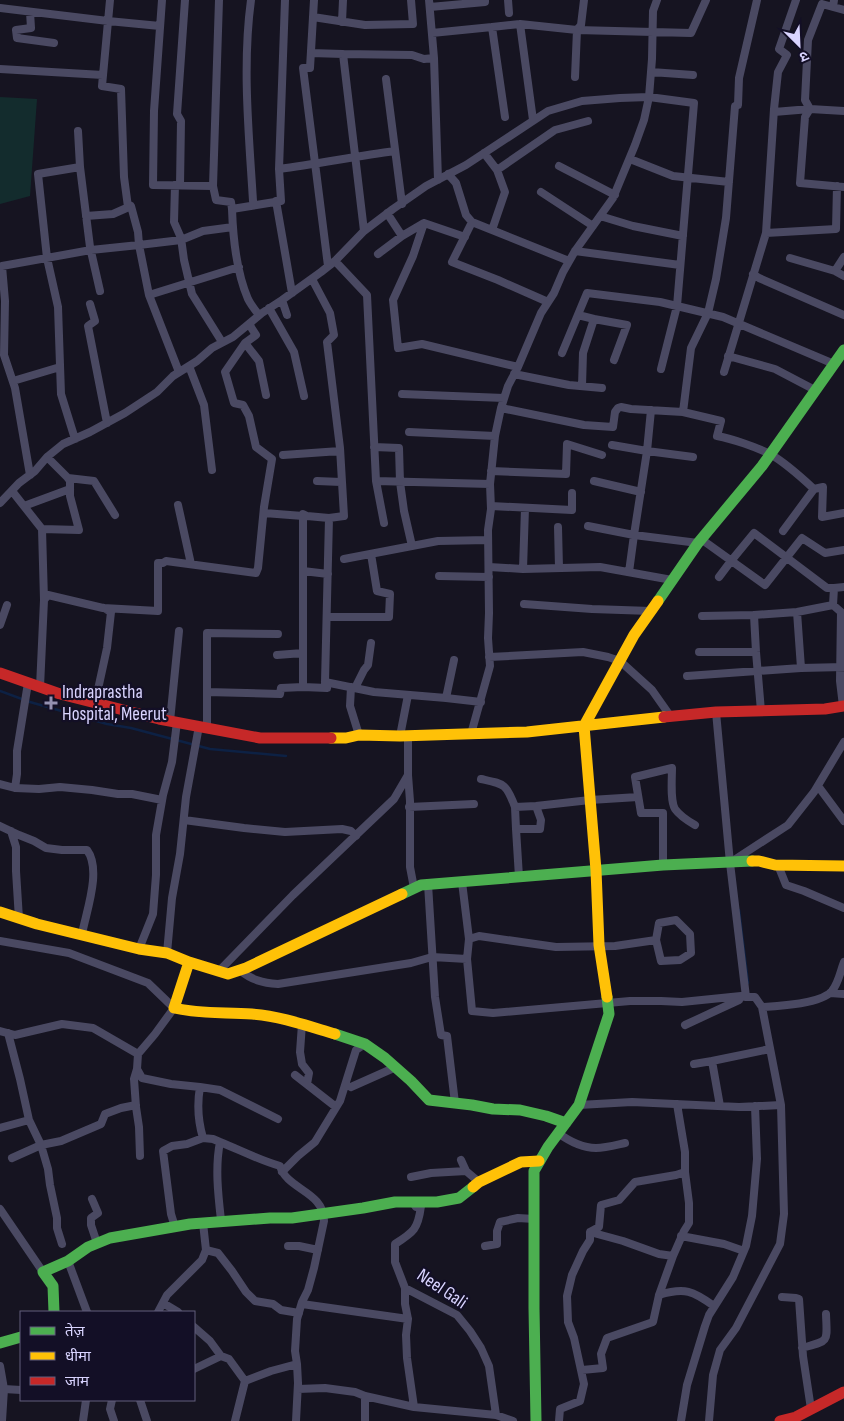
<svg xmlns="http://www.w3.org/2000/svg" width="844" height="1421" font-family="'Sofia Sans Condensed','Noto Sans Devanagari',sans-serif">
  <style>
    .green { fill: #132c2d }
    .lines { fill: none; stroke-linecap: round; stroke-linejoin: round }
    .stream { stroke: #0d2144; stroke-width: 2.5 }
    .street { stroke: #4a4962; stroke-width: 8 }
    .fast { stroke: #4caf50; stroke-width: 11 }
    .slow { stroke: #ffc107; stroke-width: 11 }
    .jam { stroke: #c62828; stroke-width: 11 }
    .poi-dot { fill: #9591b1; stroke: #130f26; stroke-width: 2 }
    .labels { text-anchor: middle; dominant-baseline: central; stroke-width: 4.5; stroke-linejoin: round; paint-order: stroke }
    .poi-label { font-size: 19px; fill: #d9d4ff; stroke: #130f26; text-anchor: start }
    .street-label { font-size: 19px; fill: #d9d4ff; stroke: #130f26 }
  </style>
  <rect width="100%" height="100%" fill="#161421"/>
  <path class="green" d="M0,97L37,99L30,196L0,204Z"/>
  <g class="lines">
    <path class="stream" d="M0,691L30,702L107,724L131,728L210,749L286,756
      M739,910L748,983"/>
    <path class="street" d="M110,0L102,86L121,89L124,177L128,207
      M162,0L154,111L153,185L213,186
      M219,0L213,186L216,200L231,202L232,209
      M251,0C242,66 249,135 253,201
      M314,0L310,68H303L328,266
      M429,0L434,58L438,180
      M508,0L509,13
      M834,0L833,7L844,10
      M430,7L485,2V0
      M833,7L822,4L808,40L805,100L810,109L805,117L800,183L844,187
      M0,8L108,21L160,26
      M30,12L31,28L16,30L17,38L54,43
      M313,17L365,25L413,24L411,0
      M342,22L343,0
      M432,33L492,27
      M311,53L343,54
      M0,69L103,75
      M651,72L693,75
      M575,77L577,30L691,33L706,0
      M386,79L402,204
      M774,112L810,109L844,111
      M505,117L492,27L520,24
      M533,120L520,24L577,30L581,25L584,0
      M78,131L80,167
      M484,153L497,170L505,192L492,230
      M630,159L673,176L729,182
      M559,166L615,195
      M279,169C318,164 356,156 395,151
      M497,170L555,130L588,121
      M448,174L456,183L466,215L472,222
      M175,185L174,222L181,238L184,260L192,294L222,342
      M180,185L181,121L177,114L185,0
      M541,192L593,226
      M276,201L292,293
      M387,213L402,236L424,223L465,237
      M86,216L113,214L131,206L138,232L139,245L181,240L203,231L233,227
      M600,216L633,226L683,236
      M424,223L413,256L393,300L398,348L422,344L518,367
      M364,231L343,54L412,55L424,59L434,58
      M766,233L836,229L837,186
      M575,251L680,265
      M378,254L402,236
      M790,258L835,271L844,276
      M335,261L367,295L376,481L384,523
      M835,271L844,257
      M753,274L759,278L844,315
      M312,279L330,313L334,335L327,342L340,448L344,516L329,518L325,682L374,692L446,698L481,702
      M149,295L239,267
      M282,300L287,315
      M548,302L498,280L452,262L472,222L569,261
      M90,304L95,321L88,326L107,423
      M269,308L294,352L304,396
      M259,315C255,310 251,305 248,299C236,271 233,239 232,209L281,201L279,169L285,0
      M578,315L594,319L583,353L582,386
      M594,319L627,325L614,360
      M245,343L256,335L249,324
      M562,353L587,293L660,302L723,317L834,364
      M728,356L775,369L815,390
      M189,366L204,405L212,470
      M724,372L766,233L774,109L778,72L787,55L779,49L796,0
      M514,374L569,385L602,388
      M13,381L60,367
      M402,394L504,398
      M501,408L584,425L613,427L615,412L618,408L621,407L631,409L683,412L691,348L708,313L716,279L726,218L735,106L738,105L739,78L757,0
      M651,410L647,451L693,457
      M683,412L721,421L717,436C733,439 756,447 770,454C786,463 801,477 814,489L783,531
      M409,432L495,436
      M75,439L61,394L58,307L47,258L38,174L80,167L90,247L100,291
      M612,445L647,451L634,535L698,543
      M374,447L399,448L400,482L404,511L412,546
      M283,455L340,451
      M491,471L566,474L567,444L602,455
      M30,475L15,388L4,355L5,301L2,266L91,250L139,245L149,295L179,372
      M68,478L94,481L115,515
      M317,481L341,482
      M376,481L490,484
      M594,481L641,492
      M814,489L823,487L822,517L844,513
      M12,491L42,529L44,600
      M0,503L19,483L35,471L47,457L63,444L90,432L125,413L157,392L173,376L197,361L212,348L233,337L262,313L282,300L321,272L335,261L364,231L393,209L426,186L466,165L548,111L582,101L620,98L649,97L694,103L677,306L661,369
      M178,505L191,564
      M24,506L70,489
      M491,506L572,510V493
      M264,513L303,516
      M588,526L634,535L629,572
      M558,527L559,568
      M42,529L79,530L70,496V481L68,478L47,457
      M701,539L765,585L802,538L825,553L844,550
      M344,559L438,541L488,540
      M489,567L523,569L600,567L672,580
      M523,569L525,508
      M303,571L328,574
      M439,576L489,577
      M719,577L731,561L754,533L827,588H834
      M524,604L592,609L651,611
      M797,612L801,668
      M702,616L754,615
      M327,617H389L390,594L377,591L371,554
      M0,625L7,605
      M699,652H756
      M277,655L303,653
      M489,657L583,652L608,657L620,661L652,690L671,717
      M687,676L801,668L844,667
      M325,682L327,688L303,687V514L307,516L329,518
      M28,683L17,751V774L15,788L39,789L60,787L92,790L118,794H132L162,800
      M40,687L44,600L48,595L103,608L158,611V563H163L166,561L256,573L258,568L264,507L272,459L256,447L249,416L243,405L234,403L225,372L245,343L259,361L266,395
      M351,687L350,706L359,735
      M355,688L364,670L368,665L371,643
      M207,692L280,694L281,688L303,687
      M446,698L454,660
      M95,703L107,648L111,612L104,608
      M843,706L840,681L841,612L833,605L834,588L844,587
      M761,711L756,652L754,615L797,612L833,605
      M170,721L179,631
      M207,728V633L278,634
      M471,734L490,666L488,638L489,613L488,530L491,509L490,484L495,436L501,408L508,386L518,367L541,313L554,293L563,272L575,251L613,198L635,145L644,120L649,97L652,59L653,11L657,0
      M400,736L408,695
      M408,775L410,801V867L414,888
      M481,779C504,784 506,783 515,807
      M0,784L15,788
      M818,786L844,821
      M409,807L474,804
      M184,820L244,828L285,832L342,829L351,831L356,836
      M0,826L19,835L34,841L46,848L62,850H87C102,870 86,912 82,934
      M516,829H540L541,820L536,806
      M11,831L16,847V871L19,919
      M731,862L788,825L814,792L844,742
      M663,865V813H641L635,777L672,768C672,778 670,801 675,809C680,816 688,821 695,825
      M778,865L786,885L804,891L844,908
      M519,877L516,829L515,807L536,806L590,800L638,797
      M462,882L469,939L467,959L472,1011L493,1013L630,1001H661L682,1002L741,996L746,997
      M428,884L435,997L441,1035L447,1036L455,1103
      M469,939L479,936L556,947L615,946L656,940L659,923L676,920L690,934L691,953L680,960L661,961L656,940
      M0,941L69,953L148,983L174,1008L155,1034L138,1054L93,1028L62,1024L15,1035L0,1031
      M139,949L153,914L156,875V835L163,795L172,762L177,722
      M167,953L172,898L180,854L186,797L199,726
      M240,970C251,980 263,983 278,984L411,963L432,957L467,959
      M219,971L293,895L394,799L408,775V736
      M830,993L844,994
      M762,1007C779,1006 821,1004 832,991C839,982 840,972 844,962
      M302,1024L300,1052L302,1064L309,1073L307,1084
      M685,1025L739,1000
      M138,1054L137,1069L142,1078L171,1084L200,1087C197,1104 198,1121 203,1138L213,1139L220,1142C215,1167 218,1194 221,1220L227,1221
      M694,1064L712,1061
      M137,1069L134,1079L136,1107L139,1127L140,1156
      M295,1075L336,1107
      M200,1087L220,1090L278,1119
      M351,1087L396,1067
      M579,1105L632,1102L739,1107L781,1105
      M720,1106L712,1061L770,1049
      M29,1120L41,1145L61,1141L101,1124L105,1114L121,1108L136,1105
      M0,1128L29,1120L20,1079L8,1033
      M558,1133C569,1141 582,1148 596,1148C605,1148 616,1145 625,1143
      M220,1142C240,1150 259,1160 280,1166C287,1190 324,1191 324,1221L314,1268L308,1290L302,1302L297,1319L295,1351L297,1364L298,1383L296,1421
      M12,1158L41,1145L48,1169L50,1185L57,1218V1228L62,1244
      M461,1160L466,1171L479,1182
      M282,1172L298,1156L315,1142L340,1101L356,1050L365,1044
      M411,1177L431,1173L466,1171
      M92,1199L98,1213L91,1218V1225L97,1243
      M414,1204L416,1207L421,1206C418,1229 414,1232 395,1244V1262L405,1288L457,1315L470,1331L481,1348L489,1366L496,1415
      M0,1209L43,1272
      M175,1227L171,1214L163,1151L172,1146L187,1144L203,1138
      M681,1236L724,1244L744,1251
      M288,1246H299L318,1250
      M485,1246L497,1244V1231L500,1222L518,1218L534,1219
      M206,1250L218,1253L232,1271L246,1292L255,1301L273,1304L281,1310L299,1313
      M673,1256L684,1231L689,1223V1203L685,1172
      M68,1261L87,1312
      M405,1288V1304L408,1319L406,1335L407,1358L414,1407
      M659,1295C685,1287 693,1291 714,1306
      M782,1297L796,1298L799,1299L803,1356L811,1409
      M163,1303L178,1312
      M302,1304L408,1319
      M158,1312L167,1295L202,1260L206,1250L203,1223
      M194,1327L210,1341L221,1356
      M802,1348C830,1340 827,1343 826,1314
      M0,1366L4,1389L2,1421
      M194,1369L221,1356L229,1359L245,1381L271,1371L297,1364
      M582,1370L603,1368L601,1354L607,1338L653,1322L659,1295L673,1256L659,1254L623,1241L590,1232
      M4,1389L21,1390
      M298,1389L325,1388L355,1392L365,1396L414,1407L496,1415L513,1421
      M112,1400L110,1409L114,1421
      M140,1400L147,1421
      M83,1421L86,1400
      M235,1421L245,1381
      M365,1421V1396
      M559,1421L560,1409L580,1401L584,1384L574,1338L568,1322L567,1296L572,1275L583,1251L590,1240V1232L599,1227L601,1205L619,1200L635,1182L676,1175L685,1172V1152L677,1104
      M681,1421L687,1385L705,1326L709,1315L733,1277L746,1246L752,1216L757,1159L755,1106
      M709,1421L713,1375L720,1350L736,1328L780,1244L784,1214L781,1105L762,1007L755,997H746L730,863L716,712"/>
    <path class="fast" d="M658,601L698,543L762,466L844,350
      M402,894L421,885L663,865L752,861
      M335,1034L365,1044L385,1058L411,1081L429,1100L472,1105L493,1109L520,1110L546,1116L566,1123
      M54,1312L53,1286L43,1272L68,1261L88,1247L110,1238L190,1224L270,1218H292L363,1208L395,1202H437L459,1198L473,1187
      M0,1343L21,1337
      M536,1421L534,1308V1171L548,1147L579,1105L609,1014L607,997"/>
    <path class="slow" d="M331,738H346L359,735L400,736L527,732L664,717
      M752,861H759L775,865L844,866
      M0,912L37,924L139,949L167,953L189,962L174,1008C200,1014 225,1012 252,1014C280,1016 308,1026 335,1034
      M189,962L228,974L246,968L402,894
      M607,997L599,945L596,870L584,726L634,635L658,601
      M473,1187L479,1182L521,1162L539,1161"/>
    <path class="jam" d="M0,673L60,694L159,719L260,738H331
      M664,717L716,712L825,709L844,706
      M780,1421L796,1417L844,1392"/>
  </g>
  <path class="poi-dot" d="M48.5 695.5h5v5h5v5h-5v5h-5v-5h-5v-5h5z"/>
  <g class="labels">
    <g class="poi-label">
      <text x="62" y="692">Indraprastha<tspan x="62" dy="22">Hospital, Meerut</tspan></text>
    </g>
    <g class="street-label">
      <text transform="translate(442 1289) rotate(34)">Neel Gali</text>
    </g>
  </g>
  <rect x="20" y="1311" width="175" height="90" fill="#130f26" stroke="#625e7d"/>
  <rect x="30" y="1327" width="25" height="8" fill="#4caf50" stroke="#625e7d"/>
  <text x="65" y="1336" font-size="15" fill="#d9d4ff">तेज़</text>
  <rect x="30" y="1352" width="25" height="8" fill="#ffc107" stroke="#625e7d"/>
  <text x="65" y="1361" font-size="15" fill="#d9d4ff">धीमा</text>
  <rect x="30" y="1377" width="25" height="8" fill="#c62828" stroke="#625e7d"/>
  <text x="65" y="1386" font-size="15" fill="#d9d4ff">जाम</text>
  <g transform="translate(799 45) rotate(156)" stroke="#130f26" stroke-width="4" paint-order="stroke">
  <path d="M0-4L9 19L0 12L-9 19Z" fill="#d9d4ff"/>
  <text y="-8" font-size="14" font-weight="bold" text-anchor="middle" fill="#d9d4ff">उ</text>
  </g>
</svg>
